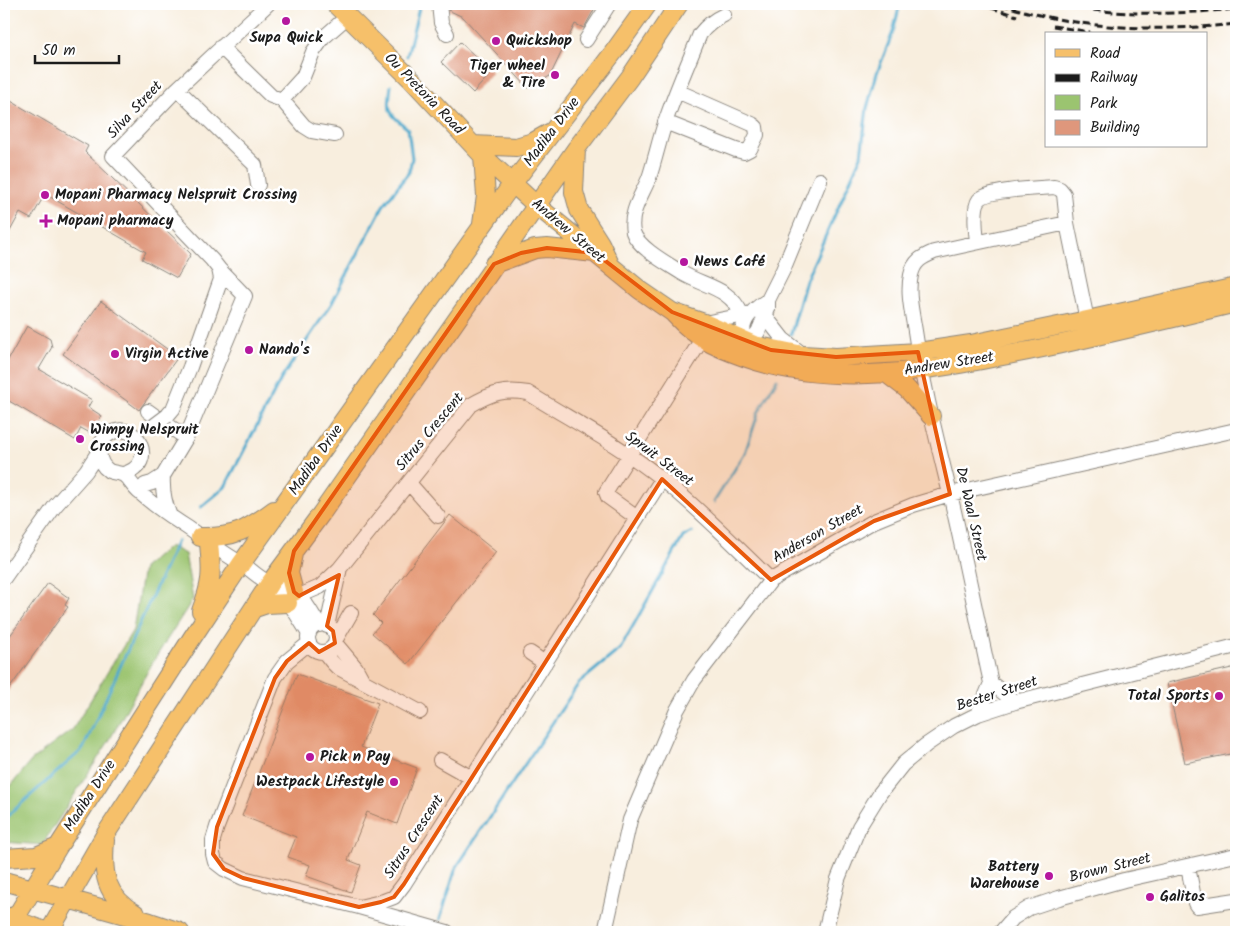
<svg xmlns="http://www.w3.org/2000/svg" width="1240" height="936" font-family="Kalam,sans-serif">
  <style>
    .green { fill: #9bc470; stroke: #5c7046 }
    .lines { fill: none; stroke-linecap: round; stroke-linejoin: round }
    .stream { stroke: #4faacd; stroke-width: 3 }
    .building { fill: #df977c }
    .minor-casing { stroke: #8a857d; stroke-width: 16 }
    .major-casing { stroke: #8a857d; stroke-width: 20 }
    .minor { stroke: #fff; stroke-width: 14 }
    .major { stroke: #f6c06b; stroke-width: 18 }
    .rail { stroke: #1c1c1c; stroke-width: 3; stroke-dasharray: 8 4; stroke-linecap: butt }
    .minor-bridge-casing { stroke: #8a857d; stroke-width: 16; stroke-linecap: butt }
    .minor-bridge { stroke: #fff; stroke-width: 14 }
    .marked { fill: #e8590c; fill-opacity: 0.2; stroke: #e8590c; stroke-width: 4; stroke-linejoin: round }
    .poi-dot { fill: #b5179e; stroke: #fff; stroke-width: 2 }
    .labels { text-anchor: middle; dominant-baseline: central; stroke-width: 5; stroke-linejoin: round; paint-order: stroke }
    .poi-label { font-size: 15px; font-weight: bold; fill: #1c1c1c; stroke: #fff; text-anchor: start }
    .street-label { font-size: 15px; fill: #1c1c1c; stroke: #fff }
  </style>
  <rect width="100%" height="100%" fill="#fff"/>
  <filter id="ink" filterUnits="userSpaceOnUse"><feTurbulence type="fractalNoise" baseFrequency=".02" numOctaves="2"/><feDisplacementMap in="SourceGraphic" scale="10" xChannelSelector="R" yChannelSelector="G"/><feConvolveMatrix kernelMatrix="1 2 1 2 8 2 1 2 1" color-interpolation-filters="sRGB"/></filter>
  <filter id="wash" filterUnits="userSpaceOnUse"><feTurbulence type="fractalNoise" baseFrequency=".0096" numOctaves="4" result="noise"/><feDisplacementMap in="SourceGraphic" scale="20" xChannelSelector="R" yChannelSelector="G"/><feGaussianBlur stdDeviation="1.12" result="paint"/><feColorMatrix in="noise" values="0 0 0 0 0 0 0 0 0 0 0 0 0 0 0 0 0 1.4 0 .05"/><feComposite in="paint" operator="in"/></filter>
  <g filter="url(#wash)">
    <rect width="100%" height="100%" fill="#f8eede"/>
    <path class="green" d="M170,546L185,554L193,599L154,660L109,741L42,845L4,842V794L31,761L73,729L133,630L143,568Z"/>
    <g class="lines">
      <path class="stream" d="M407,56L420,4
        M791,334L806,280L861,156L867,108L877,73L893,32L900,4
        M714,502L745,453L759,411L777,379
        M201,507L225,487L281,379L332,303L383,206L409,172L412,158L408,129C388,112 387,113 391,86
        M4,819L83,749L177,541
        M440,919L456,868L579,683L620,649L683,537L692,532"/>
    </g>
    <g id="blocks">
      <path class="building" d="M448,4H592L596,6L584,28L575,24L550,76L528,88L463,17L448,10Z
        M460,42L492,72L473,93L441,62Z
        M4,97L88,146L85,152L191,254L177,278L142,259L146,252L45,194L31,219L20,213L4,242Z
        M101,301L178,357L139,410L63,354Z
        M27,326L50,339L52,347L39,369L92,400L88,407L102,416L90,433L81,428L75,440L4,398V367Z
        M450,515L496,552L408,664L372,633L381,623L373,615Z
        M48,583L69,598L65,605L68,607L4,696V644Z
        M1236,667V753L1185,763L1167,683Z
        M297,674L378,703L361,747L417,768L397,824L367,812L348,860L361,865L351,892L306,876L310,865L288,857L296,837L242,816Z"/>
    </g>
  </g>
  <g filter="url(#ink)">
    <use href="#blocks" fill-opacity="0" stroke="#8a857d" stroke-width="1"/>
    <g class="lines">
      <g class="minor-casing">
        <path id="minor" d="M439,4L441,23L447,34
          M724,15C713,20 707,25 700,34C688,64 675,93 665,123C659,141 655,160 649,178C642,195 629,213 633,232C638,248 668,264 682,273C705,287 730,287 742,315
          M586,40L609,4
          M221,47L271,96L282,100L303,77L313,52L323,38L348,16
          M177,89L255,165L258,185
          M282,100L304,126L312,131L335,135
          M665,122L736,150L744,152L750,149L757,135L756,127L752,124L677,91
          M977,242C976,232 973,208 979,200C986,190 1040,188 1054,187L1060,189L1064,194L1067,223L1087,320
          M765,316L783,339L801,353
          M704,323L749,314
          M741,344L753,338L758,332L768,309V300L783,270L820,180
          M748,348C735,325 749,312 768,300
          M148,411L186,438
          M167,416L173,409L190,367L221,279L219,269L212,260L113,156L177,89L268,4
          M123,474C161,465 135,415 108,435C96,444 97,463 109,471C114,473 120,473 124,475C129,479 133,487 139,492C154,506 171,517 188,528C207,542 227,555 248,568C254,573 262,580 270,583C273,584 278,583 281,584C287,586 296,592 300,597C308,605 313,616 319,625
          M163,476C162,491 164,502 170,516
          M409,483L438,516
          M145,485L152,483L163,476L186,438L245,296L219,269
          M637,518L608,497L606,492L702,339
          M4,578L55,506L86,471L99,451
          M270,583L276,594L292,607L309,634
          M299,596L320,587L339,569
          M308 638a14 14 0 1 1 28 0a14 14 0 1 1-28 0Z
          M327,626L340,568L471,405C491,393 505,389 528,393C573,421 621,446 662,479C701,510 735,546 771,580
          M336,639L351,613
          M309,643L287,661L275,678L217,827L213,840V854L215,862L224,869L243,878L359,907L447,932
          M335,643L356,668L362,679
          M324,652L332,662L337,667L420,712
          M530,653L545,663
          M1015,702L991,683C977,620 965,557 950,494C937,440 923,386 915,331C912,312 907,293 911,275C914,261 922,257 934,252L1067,223
          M978,714L991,683
          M440,760L472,778
          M1188,867L1195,903L1197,906L1236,900
          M359,907L381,902L394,897L404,884L662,479
          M605,932L630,820L677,710L694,680L771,580L874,521L913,505L950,494L1236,430
          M825,932L838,879L859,827L880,793L903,764L926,745L954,726L978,714L1015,702L1236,646
          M1001,932L1013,918L1029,908L1059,898L1124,880L1236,855"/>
      </g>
      <g class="major-casing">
        <path id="major" d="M335,4L412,80L483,156L536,205L640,290L672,312L704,323L754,345L803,355L836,357L918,352L971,344L1087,320L1236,287
          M473,145L516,147L533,142L549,133
          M576,149L574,192L579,210L600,243L609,262
          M482,224L486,196L483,156
          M494,264L535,249L547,248L595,253
          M674,314C697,339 713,346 744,357C838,391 942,368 1038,349C1104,335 1170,319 1236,303
          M886,373L907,389L931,416
          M200,537C235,538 247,530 274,510
          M293,554L289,573L294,592
          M255,608L267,604L288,603
          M201,611C212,582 212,574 209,543
          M105,840C102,874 105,896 136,914
          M4,858L36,856L58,847
          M4,881L150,922L180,932
          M5,916L47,932
          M7,932L58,847L192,638L241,564L513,183L613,53L648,4
          M49,932L105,835L270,583L321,514L576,149L630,77L679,4"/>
      </g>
      <use href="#minor" class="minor"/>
      <use href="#major" class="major"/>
      <path class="rail" d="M979,4L1017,16
        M1001,4C1078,30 1156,32 1236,24
        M1058,4C1113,17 1180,14 1236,9
        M1053,26L1090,32"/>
      <g class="minor-bridge-casing">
        <path id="minor-bridge" d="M151,428L167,416"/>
      </g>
      <use href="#minor-bridge" class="minor-bridge"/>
    </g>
  </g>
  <path class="marked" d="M547,248L595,253L672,312L771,350L836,357L918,352L950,494L874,521L771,580L662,479L404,884L394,897L381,902L359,907L243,878L224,869L213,854L217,827L275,678L287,661L309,643L319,652L335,643L333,631L327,626L339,575L299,596L294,592L289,573L294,551L494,264L521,253Z"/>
  <g class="poi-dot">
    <circle cx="286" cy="21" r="5"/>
    <circle cx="496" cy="41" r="5"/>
    <circle cx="555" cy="75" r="5"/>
    <circle cx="45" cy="195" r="5"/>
    <path d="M43.5 213.5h5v5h5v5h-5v5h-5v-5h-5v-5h5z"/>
    <circle cx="684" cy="262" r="5"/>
    <circle cx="249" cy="350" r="5"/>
    <circle cx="115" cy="354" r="5"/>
    <circle cx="80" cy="439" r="5"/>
    <circle cx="1219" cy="696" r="5"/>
    <circle cx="310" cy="757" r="5"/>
    <circle cx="394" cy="782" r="5"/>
    <circle cx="1049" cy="876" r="5"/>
    <circle cx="1150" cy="897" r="5"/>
  </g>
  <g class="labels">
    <g class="poi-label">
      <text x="286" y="38" text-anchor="middle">Supa Quick</text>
      <text x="506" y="41">Quickshop</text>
      <text x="545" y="66" text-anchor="end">Tiger wheel<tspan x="545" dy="17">&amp; Tire</tspan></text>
      <text x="55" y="195">Mopani Pharmacy Nelspruit Crossing</text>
      <text x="57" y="221">Mopani pharmacy</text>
      <text x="694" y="262">News Café</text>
      <text x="259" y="350">Nando's</text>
      <text x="125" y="354">Virgin Active</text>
      <text x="90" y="430">Wimpy Nelspruit<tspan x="90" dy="17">Crossing</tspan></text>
      <text x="1209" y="696" text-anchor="end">Total Sports</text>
      <text x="320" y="757">Pick n Pay</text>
      <text x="384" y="782" text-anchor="end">Westpack Lifestyle</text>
      <text x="1039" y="867" text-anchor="end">Battery<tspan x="1039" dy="17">Warehouse</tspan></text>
      <text x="1160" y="897">Galitos</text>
    </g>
    <g class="street-label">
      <text transform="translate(424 94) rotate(46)">Ou Pretoria Road</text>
      <text transform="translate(135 110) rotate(-47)">Silva Street</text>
      <text transform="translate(552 132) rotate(-53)">Madiba Drive</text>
      <text transform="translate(568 231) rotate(40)">Andrew Street</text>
      <text transform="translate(949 364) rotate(-9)">Andrew Street</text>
      <text transform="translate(430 432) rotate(-50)">Sitrus Crescent</text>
      <text transform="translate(659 459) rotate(37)">Spruit Street</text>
      <text transform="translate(316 460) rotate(-55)">Madiba Drive</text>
      <text transform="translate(971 514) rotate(77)">De Waal Street</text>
      <text transform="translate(818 534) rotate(-30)">Anderson Street</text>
      <text transform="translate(997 694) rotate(-18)">Bester Street</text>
      <text transform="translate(90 796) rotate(-57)">Madiba Drive</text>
      <text transform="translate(414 837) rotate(-57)">Sitrus Crescent</text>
      <text transform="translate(1110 868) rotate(-14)">Brown Street</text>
    </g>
  </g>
  <rect width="1240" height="936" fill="none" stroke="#fff" stroke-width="20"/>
  <rect x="1045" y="32" width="162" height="115" fill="#ffffff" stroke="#a4a4a4"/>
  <rect x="1055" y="49" width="25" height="8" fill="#f6c06b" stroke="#a4a4a4"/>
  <text x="1090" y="58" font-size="15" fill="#1c1c1c">Road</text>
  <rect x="1055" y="74" width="25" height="8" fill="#1c1c1c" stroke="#a4a4a4"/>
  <text x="1090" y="82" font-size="15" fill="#1c1c1c">Railway</text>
  <rect x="1055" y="95" width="25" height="15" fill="#9bc470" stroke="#a4a4a4"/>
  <text x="1090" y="108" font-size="15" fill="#1c1c1c">Park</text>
  <rect x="1055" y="120" width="25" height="15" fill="#df977c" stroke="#a4a4a4"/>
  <text x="1090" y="132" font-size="15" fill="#1c1c1c">Building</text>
  <path d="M35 55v8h84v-8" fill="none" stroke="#1c1c1c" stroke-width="2.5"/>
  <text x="42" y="55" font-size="15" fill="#1c1c1c" stroke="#ffffff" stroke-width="4" paint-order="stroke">50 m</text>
</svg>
